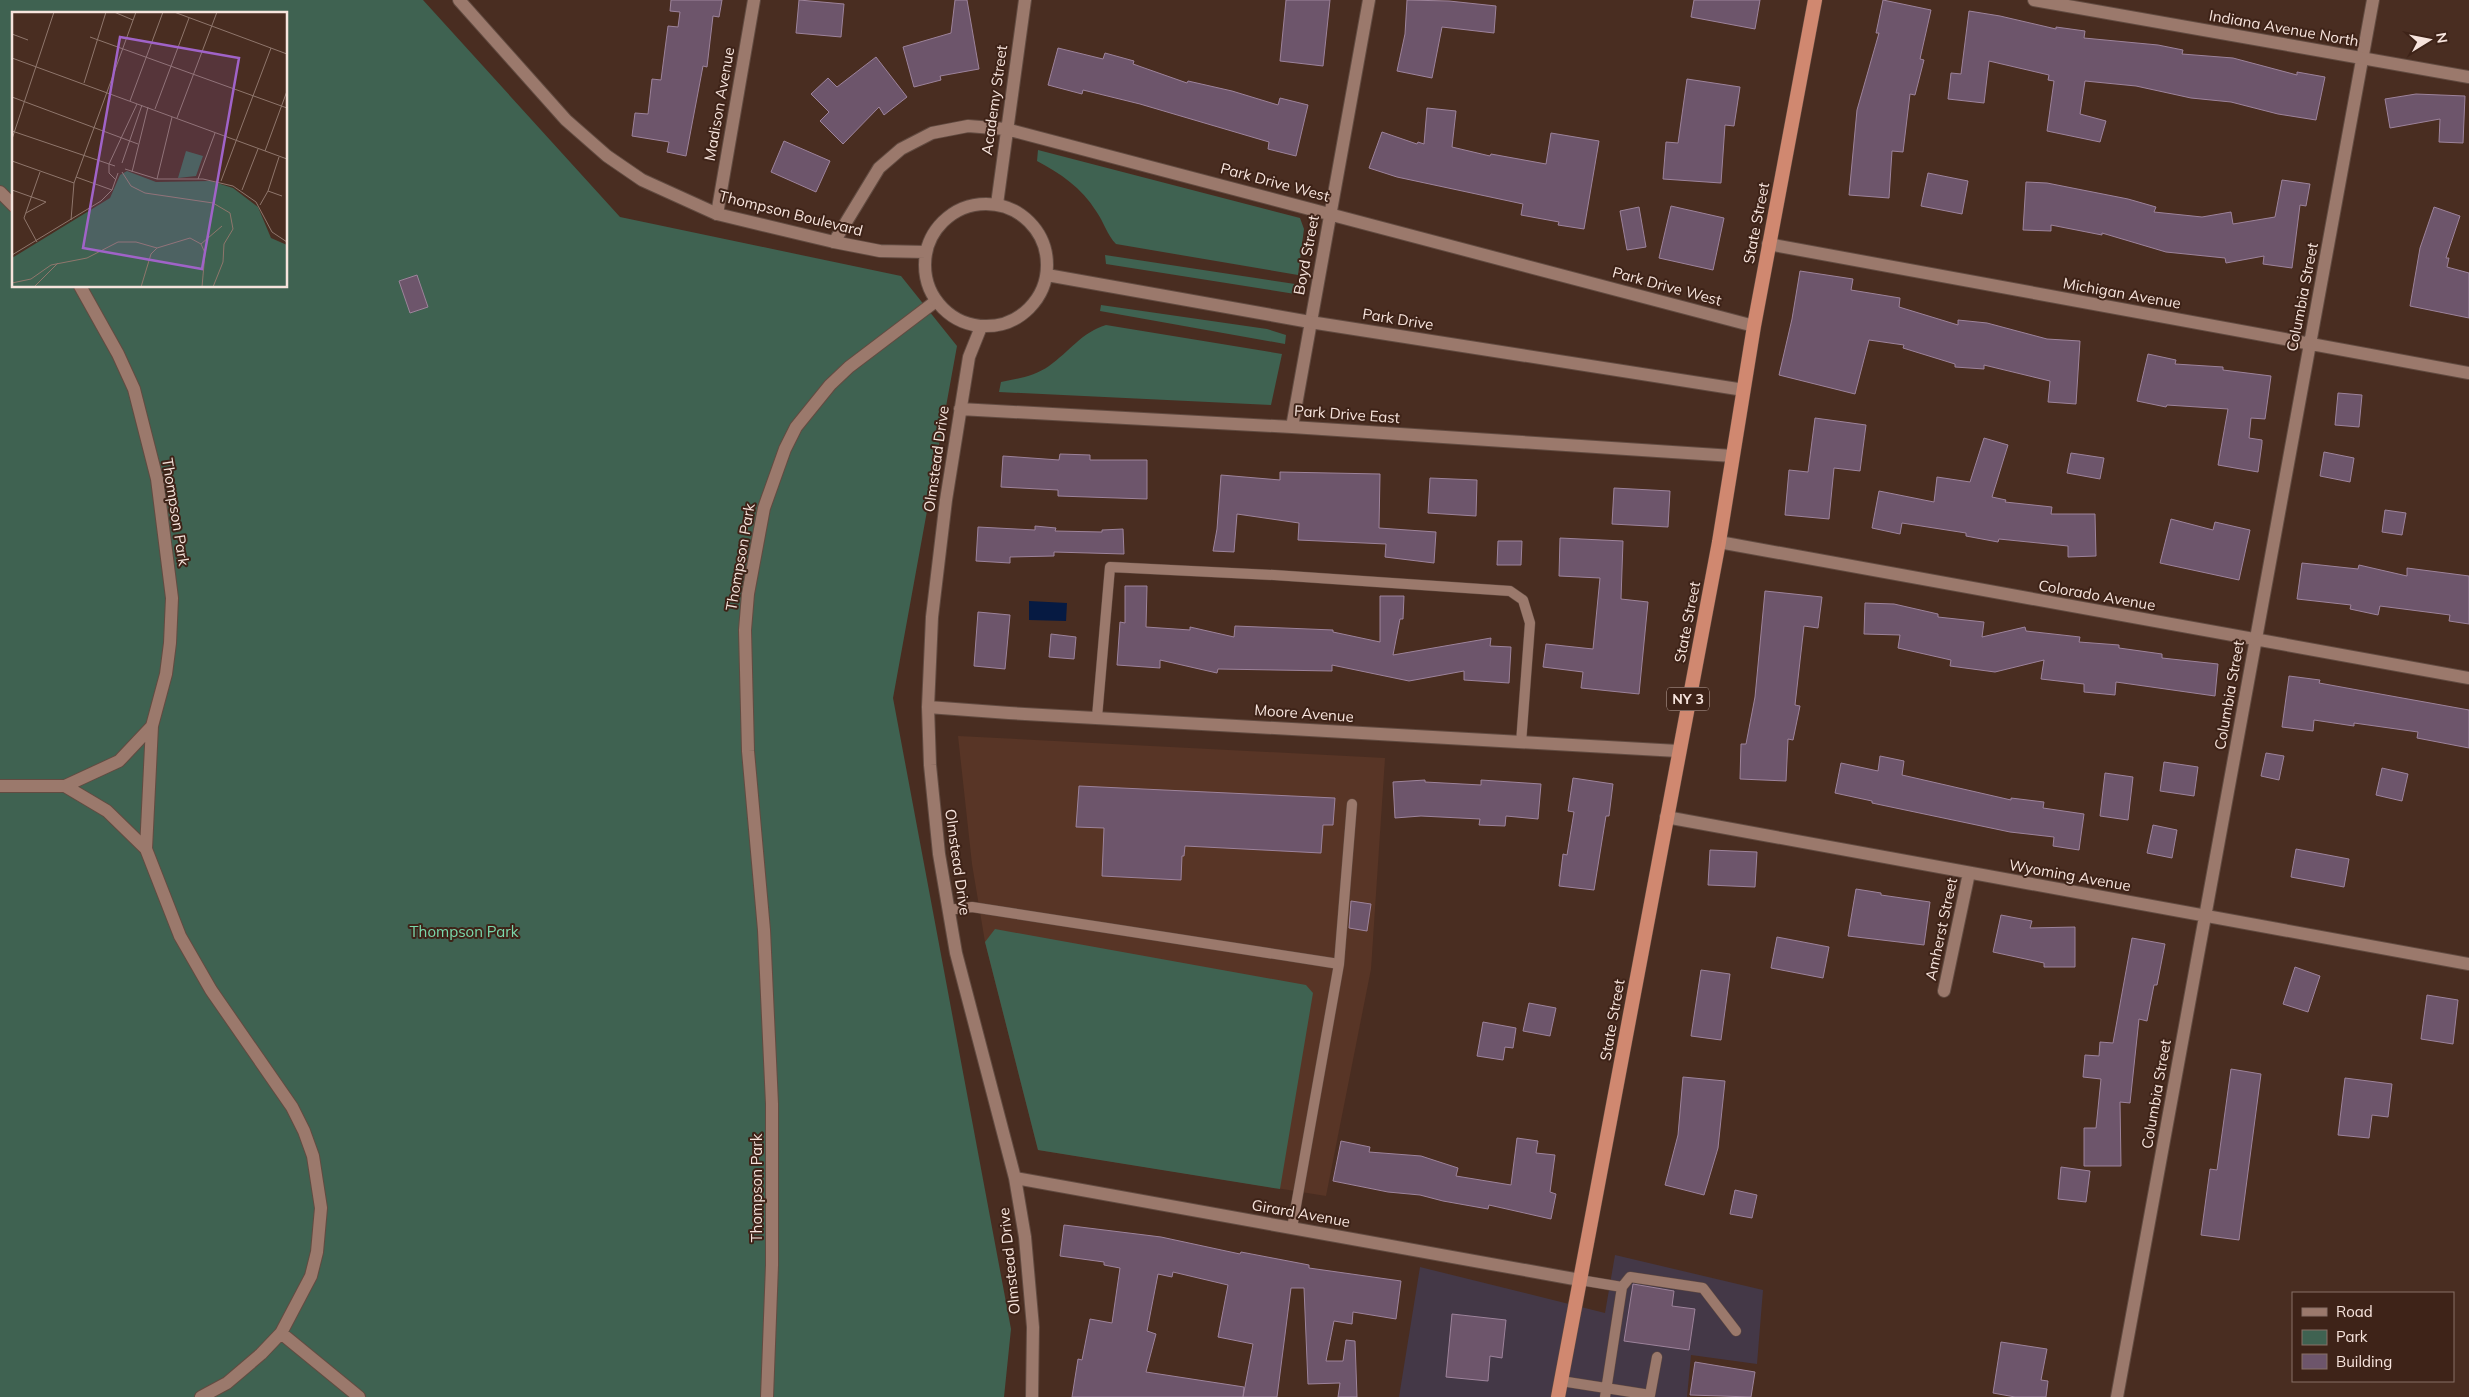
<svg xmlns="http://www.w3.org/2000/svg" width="2469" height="1397" font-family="Mulish,sans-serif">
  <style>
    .commercial { fill: #443847 }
    .built { fill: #583526 }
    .green { fill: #3f6251; fill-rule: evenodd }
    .water { fill: #061a42 }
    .building { fill: #6d556b; stroke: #9d839b }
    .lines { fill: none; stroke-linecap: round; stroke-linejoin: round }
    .service-casing { stroke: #624b41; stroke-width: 11 }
    .minor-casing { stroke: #624b41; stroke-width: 14 }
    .tertiary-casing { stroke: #624b41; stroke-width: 14 }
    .trunk-casing { stroke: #624b41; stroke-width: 15 }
    .service { stroke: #9b796c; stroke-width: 10 }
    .minor { stroke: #9b796c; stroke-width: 12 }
    .tertiary { stroke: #9b796c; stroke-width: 12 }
    .trunk { stroke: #d08870; stroke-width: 14 }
    .labels { text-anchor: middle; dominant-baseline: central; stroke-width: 4; stroke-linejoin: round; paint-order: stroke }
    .shield { fill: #3e2318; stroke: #c0aaa2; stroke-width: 1 }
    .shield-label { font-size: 14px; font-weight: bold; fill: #f7e4dd }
    .street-label { font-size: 15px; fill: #f7e4dd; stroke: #3e2318 }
    .park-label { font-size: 15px; fill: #7ad8ac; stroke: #3e2318 }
    .inset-road { fill: none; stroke: #8f766c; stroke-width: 1 }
    .view { fill: #a063c8; fill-opacity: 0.15; stroke: #a063c8; stroke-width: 2.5 }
    .inset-edge { fill: none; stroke: #f7e4dd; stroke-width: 2.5 }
  </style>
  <rect width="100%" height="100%" fill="#492d21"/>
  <path class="commercial" d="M1615,1255L1763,1290L1757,1364L1691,1355L1687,1397H1399L1420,1267L1605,1313Z"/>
  <path class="built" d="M958,736L1385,758L1371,969L1326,1196L1038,1150L985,942L972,864Z"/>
  <path class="green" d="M0,0H423L620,217L901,276L957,346L893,698L1011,1329L1004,1397H0ZM14,14H286V286H14Z
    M1038,150L1300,218L1304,229L1298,275L1116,244C1107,235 1104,222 1096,211C1082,188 1060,173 1037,161Z
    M1105,255L1295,284V294L1106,264Z
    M1101,305L1267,329L1286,335L1285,344L1100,311Z
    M1106,325L1282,354L1271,405L999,392L1001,382C1017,379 1035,376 1049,366C1069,352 1082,332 1106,325Z
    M995,929L1306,985L1313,993L1280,1189L1038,1150L985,942Z"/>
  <path class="water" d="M1029,601L1067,603L1066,621L1029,620Z"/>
  <path class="building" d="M671,0H722L719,17L713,16L707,67L703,66L686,156L667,152L669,142L632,136L635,113L648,114L652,79L661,80L668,26L678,27L680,12L670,11Z
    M799,0L844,4L841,37L796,33Z
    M955,0H967L979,69L940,76L941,80L914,87L903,47L951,33Z
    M1286,0H1330L1323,66L1280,61Z
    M1407,0L1449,1L1496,6L1494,33L1442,27L1432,78L1397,71L1405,34Z
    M1694,0H1760L1755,29L1691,17Z
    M1883,0L1931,10L1920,59L1924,60L1915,95L1910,94L1903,152L1892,151L1889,198L1849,195L1857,110L1879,33H1876Z
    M1969,11L2000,16L2056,29V27L2085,31L2084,38L2158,45L2183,50L2182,54L2233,58L2297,75V72L2325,77L2316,120L2278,114L2231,102L2191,98L2136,86L2085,81L2080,114L2106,121L2100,142L2047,131L2054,81L2048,80L2049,75L1989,61L1984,103L1948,99L1951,73L1961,74Z
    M1058,48L1103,59L1105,53L1134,61L1133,64L1187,83L1188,81L1232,91L1278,105L1280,98L1308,105L1296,156L1268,149L1269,142L1140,104L1083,90L1082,94L1048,85Z
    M876,57L907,97L884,115L879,107L843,144L820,121L829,112L811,94L828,78L837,87Z
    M1687,79L1740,87L1734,126L1725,125L1721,183L1663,179L1666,142L1678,143Z
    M2416,94L2465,96L2463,143L2439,142L2440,119L2390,128L2385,99Z
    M1427,108L1456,111L1452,147L1490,156L1491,154L1546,164L1551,133L1599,141L1584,229L1558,225L1559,222L1521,215L1523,204L1397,177L1369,168L1382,132L1417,144L1418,142L1424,144Z
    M784,141L830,161L816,192L771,172Z
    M1928,173L1968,181L1962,214L1921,206Z
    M2282,180L2310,184L2306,206L2300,205L2292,268L2263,264L2264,256L2226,263L2225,258L2166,252L2102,233V235L2051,225V231L2023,230L2026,182L2047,183L2128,199L2156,207L2154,212L2202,217L2231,212L2233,224L2275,217Z
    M1671,206L1724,218L1713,270L1659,258Z
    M1639,207L1646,247L1627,250L1620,211Z
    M2434,207L2460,216L2446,258H2449L2447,267L2469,273V318L2410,306L2420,248Z
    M1800,271L1853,279L1851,290L1900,298L1899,307L1958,325V320L1987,323L2047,339L2080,341L2076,404L2048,402L2050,381L1984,365V369L1955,367V364L1903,348L1904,345L1869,340L1855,394L1779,375L1792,319Z
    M417,275L428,307L410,313L399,281Z
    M2148,354L2176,360L2175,364L2223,367V370L2271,376L2265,419L2251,418L2249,438L2262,440V443L2258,472L2218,465L2228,409L2167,405L2166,407L2137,401Z
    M2338,393L2362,395L2359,427L2335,425Z
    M1815,418L1866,425L1860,471L1834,468L1829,519L1785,515L1789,470L1808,472Z
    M1984,438L2008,445L1992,497L2006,500L2005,502L2052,507L2051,514H2095L2096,556L2068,557V546L1999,539L1998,542L1966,536V533L1902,523L1900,534L1872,528L1879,491L1934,502L1937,477L1970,482Z
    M2324,452L2354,458L2350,482L2320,476Z
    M2071,453L2104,458L2100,479L2067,473Z
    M1060,454L1090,455V460H1147V499L1058,496V490L1001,487L1003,456L1059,460Z
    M1280,472L1380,474L1379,528L1436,532L1434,563L1385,557L1386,544L1298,540L1299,523L1237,514L1234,552L1213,551L1217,529L1221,475L1280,480Z
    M1430,478L1477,480L1476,516L1428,513Z
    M1614,488L1670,491L1668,527L1612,524Z
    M2385,510L2406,513L2402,535L2382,532Z
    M2171,519L2213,530L2215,522L2250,530L2239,580L2160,563Z
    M1035,526L1056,528L1055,531L1102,532V530L1123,529L1124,554L1054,552V556L1010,557V563L976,561L978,527L1035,530Z
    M1560,538L1623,541L1621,599L1648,602L1639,694L1581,688L1583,672L1543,667L1546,644L1593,649L1600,578L1559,576Z
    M1498,541H1522L1521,565H1497Z
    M2302,563L2358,569L2359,565L2407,576V568L2469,576V624L2449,621L2450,615L2380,606L2378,615L2350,609L2351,605L2297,599Z
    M1125,586H1147L1146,627L1190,630V627L1234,637L1235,626L1333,630V632L1380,642V596H1404L1403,619H1400L1393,655L1491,638L1490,646L1511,647L1509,683L1464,680V671L1409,681L1332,665V671L1218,669L1217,673L1160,660V668L1117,665L1120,622L1125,623Z
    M1765,591L1822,597L1818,628L1804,626L1795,705L1800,706L1793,740L1788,739L1786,781L1740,779L1741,744H1746L1755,697Z
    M1865,603L1894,604L1938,614V617L1984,622L1982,637L2025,627L2026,631L2080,637L2079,642L2119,645V648L2162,654V658L2218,664L2215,696L2116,682L2115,695L2084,692V684L2041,679L2044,660L1995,672L1950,666L1951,660L1898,648L1900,635L1864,634Z
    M978,612L1010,615L1005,669L974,666Z
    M1051,634L1076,637L1074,659L1049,657Z
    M2289,676L2320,680L2319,683L2469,710V748L2417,738L2418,732L2354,723V726L2314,720L2313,731L2282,727Z
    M2266,753L2284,756L2279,780L2261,776Z
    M1880,756L1904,761L1902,775L2011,800V798L2044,802L2043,808L2084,814L2079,850L2053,846L2054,837L2010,832L1872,803V801L1835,793L1841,763L1878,771Z
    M2164,762L2198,767L2194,796L2160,791Z
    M2382,768L2408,774L2402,801L2376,795Z
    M2105,773L2133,777L2128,820L2100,816Z
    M1573,778L1613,784L1609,816H1606L1594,890L1559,886L1563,854L1567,855L1574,812L1568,811Z
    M1425,780V782L1481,785V780L1541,784L1538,819L1506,816L1505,826L1479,825L1480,819L1421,816L1395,818L1393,782Z
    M1079,786L1335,798L1333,825H1323L1321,853L1185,846L1184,856H1182L1181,880L1102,876L1104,828L1076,827Z
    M2153,825L2177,830L2172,858L2147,853Z
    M2296,849L2349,859L2344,887L2291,877Z
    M1710,850L1757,852L1755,887L1708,885Z
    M1856,889L1881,893V895L1930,902L1924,945L1848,936Z
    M1351,901L1371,904L1367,931L1349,928Z
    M2001,915L2032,921L2030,928L2075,927V967H2044V963L1993,952Z
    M1777,937L1829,947L1823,978L1771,968Z
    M2132,938L2165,944L2157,985H2154L2147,1021L2139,1019L2130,1103L2120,1102L2121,1166H2084V1128H2096L2101,1079L2083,1077L2085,1055L2099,1056L2100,1042L2113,1043Z
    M2295,967L2320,976L2308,1012L2283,1004Z
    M1701,970L1730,974L1721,1040L1691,1036Z
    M2427,995L2458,1000L2453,1044L2421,1039Z
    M1529,1003L1556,1008L1550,1036L1523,1031Z
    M1483,1022L1516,1028L1513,1048L1505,1047L1503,1060L1477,1056Z
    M2231,1069L2261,1074L2239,1240L2201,1235L2210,1169L2217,1170Z
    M1683,1077L1725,1081L1718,1148L1704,1195L1665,1185L1678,1135Z
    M2345,1078L2392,1084L2388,1117L2372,1115L2369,1138L2338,1135Z
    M1517,1138L1538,1141L1536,1153L1555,1155L1550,1192L1556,1194L1551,1219L1489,1205L1488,1209L1443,1201L1420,1195L1388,1192L1333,1181L1341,1141L1370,1147L1369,1152L1421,1156L1458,1168L1456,1176L1511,1185Z
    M2061,1167L2090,1171L2086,1202L2058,1199Z
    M1735,1190L1757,1195L1752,1218L1730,1214Z
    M1064,1225L1161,1237L1240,1254L1241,1252L1309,1265V1268L1401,1281L1396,1319L1353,1312L1352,1324L1334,1321L1326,1361H1343L1346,1340L1355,1341L1357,1397H1338L1340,1383L1308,1384L1304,1288H1291L1277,1397H1243L1253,1344L1218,1337L1228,1285L1173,1272L1172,1277L1158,1274L1147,1331L1156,1334L1146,1372L1244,1387L1243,1397H1072L1078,1359L1082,1360L1090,1319L1112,1323L1120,1268L1104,1265V1262L1060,1256Z
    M1633,1284L1674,1291L1672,1306L1695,1309L1689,1350L1624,1341Z
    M1452,1314L1506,1320L1502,1358L1490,1356L1488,1381L1446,1377Z
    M2001,1342L2047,1349L2041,1380L2048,1381L2046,1397H2015L1993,1393Z
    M1695,1362L1755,1372L1751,1397L1690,1395Z"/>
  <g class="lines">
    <g class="service-casing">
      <path id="service" d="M1097,717L1110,567L1274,575L1510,591L1523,600L1530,623L1521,743
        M948,910L972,907L1339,964L1292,1228
        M1339,964L1352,804
        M1580,1280L1622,1287L1605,1397
        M1622,1287L1630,1277L1703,1288L1736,1331
        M1561,1381L1650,1395L1657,1357"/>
    </g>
    <g class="minor-casing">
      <path id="minor" d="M0,192L14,206
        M997,204L1025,0
        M717,214L754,0
        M834,242L879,168L901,149L932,133L968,126L1006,129L1754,326
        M1768,244L2469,373
        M80,286L118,354L134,389L157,479L172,598L170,643L166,674L152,726L146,849L180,936L211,990L292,1107L304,1131L313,1156L321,1208L317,1252L311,1276L281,1333L261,1354L227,1383L201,1397
        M981,327L969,357L946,500L932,617L928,707L930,765L939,854L956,953L1015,1178L1025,1237L1033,1327L1032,1397
        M960,409L1292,427L1733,456
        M1292,427L1369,0
        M1719,542L2469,678
        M928,707L1009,713L1678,751
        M0,786H65L107,811L146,849
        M65,786L119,761L152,726
        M1666,817L2469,964
        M1944,991L1969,873
        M1015,1178L1580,1280
        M281,1333L359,1397
        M767,1397L772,1265V1104L764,930L748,751L745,630L748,594L764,508L785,449L796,427L830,385L849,367L936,301
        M2117,1397L2373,0"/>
    </g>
    <g class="tertiary-casing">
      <path id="tertiary" d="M459,0L566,120L607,156L642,180L717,214L834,242L880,251L926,252
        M2034,0L2469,77
        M925 265a61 61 0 1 1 122 0a61 61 0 1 1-122 0Z
        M1047,275L1310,322L1744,390"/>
    </g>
    <g class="trunk-casing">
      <path id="trunk" d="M1558,1397L1719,542L1754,326L1815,0"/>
    </g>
    <use href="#service" class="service"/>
    <use href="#minor" class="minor"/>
    <use href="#tertiary" class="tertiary"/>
    <use href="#trunk" class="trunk"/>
  </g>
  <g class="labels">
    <rect class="shield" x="1667" y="687.5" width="42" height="23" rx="4"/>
    <g class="shield-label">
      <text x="1688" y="699">NY 3</text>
    </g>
    <g class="street-label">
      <text transform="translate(2284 28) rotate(10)">Indiana Avenue North</text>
      <text transform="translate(994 100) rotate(-82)">Academy Street</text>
      <text transform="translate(719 104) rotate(-80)">Madison Avenue</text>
      <text transform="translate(1275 182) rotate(15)">Park Drive West</text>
      <text transform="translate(791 213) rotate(14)">Thompson Boulevard</text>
      <text transform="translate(1756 223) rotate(-79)">State Street</text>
      <text transform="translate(1306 255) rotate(-79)">Boyd Street</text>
      <text transform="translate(1667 286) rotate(15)">Park Drive West</text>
      <text transform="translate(2122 293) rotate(10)">Michigan Avenue</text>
      <text transform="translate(2302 297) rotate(-79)">Columbia Street</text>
      <text transform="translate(1398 319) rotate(9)">Park Drive</text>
      <text transform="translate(1347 414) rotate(4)">Park Drive East</text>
      <text transform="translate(936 459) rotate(-82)">Olmstead Drive</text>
      <text transform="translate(176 512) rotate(81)">Thompson Park</text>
      <text transform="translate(740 557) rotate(-80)">Thompson Park</text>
      <text transform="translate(2097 595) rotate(10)">Colorado Avenue</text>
      <text transform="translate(1687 622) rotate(-79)">State Street</text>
      <text transform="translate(2229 695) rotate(-80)">Columbia Street</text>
      <text transform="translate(1304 713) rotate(4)">Moore Avenue</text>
      <text transform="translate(958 862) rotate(82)">Olmstead Drive</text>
      <text transform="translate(2070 875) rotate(10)">Wyoming Avenue</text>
      <text transform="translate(1941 929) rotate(-78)">Amherst Street</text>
      <text transform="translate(1612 1020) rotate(-80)">State Street</text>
      <text transform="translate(2156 1094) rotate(-80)">Columbia Street</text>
      <text transform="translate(756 1188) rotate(-90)">Thompson Park</text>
      <text transform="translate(1301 1213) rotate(10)">Girard Avenue</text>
      <text transform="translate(1009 1261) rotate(-96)">Olmstead Drive</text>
    </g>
    <g class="park-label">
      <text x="464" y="931">Thompson Park</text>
    </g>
  </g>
  <g transform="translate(12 12)">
    <rect width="275" height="275" fill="#492d21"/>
    <path d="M174,139L191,144L184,164L166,166ZM115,159L144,170L199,169L221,176L246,195L259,226L275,233V275H0V246L98,186L108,163Z" fill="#3f6251"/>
    <path class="inset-road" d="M102,0L121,8M162,0L275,42M0,22L16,28M78,25L275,96M0,46L275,147M72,71L94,0M0,85L126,132M118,89L151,0M143,97L177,6M165,106L205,0M0,119L103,154M0,127L42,0M253,139L275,79M0,149L62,171M110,151L130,93M113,157L145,167H191L221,174L244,190L260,220L275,230M110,160L119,174L133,181L201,191L218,201L221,217L212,232L211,250L201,275M120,160L136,95M64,165L100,178M145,167L160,105M186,167L203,121M104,168L97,161V152L125,92M209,169L259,36M0,178L34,190L14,201M230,178L246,137M256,179L267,145M248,193L256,179L270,184M59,208L62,171L124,0M25,230L12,206L28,160M189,232L210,214M0,243L89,189L100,178L106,161M0,271L19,267L39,253L75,246L106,230H124L145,236L178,226L189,232L193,241L190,275M22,275L46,251M129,275L139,242L145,236"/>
    <path class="view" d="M108,25L227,46L190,257L71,236Z"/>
    <rect width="275" height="275" class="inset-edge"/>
  </g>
  <rect x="2292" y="1292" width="162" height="90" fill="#3e2318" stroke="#887067"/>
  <rect x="2302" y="1308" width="25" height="8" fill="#9b796c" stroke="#887067"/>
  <text x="2336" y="1317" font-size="15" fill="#f7e4dd">Road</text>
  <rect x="2302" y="1330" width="25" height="15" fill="#3f6251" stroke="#887067"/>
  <text x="2336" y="1342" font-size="15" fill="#f7e4dd">Park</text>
  <rect x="2302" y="1354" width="25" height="15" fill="#6d556b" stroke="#887067"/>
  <text x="2336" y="1367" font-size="15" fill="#f7e4dd">Building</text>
  <g transform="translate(2429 40) rotate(80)" stroke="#3e2318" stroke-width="4" paint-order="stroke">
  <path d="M0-4L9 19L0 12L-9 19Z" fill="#f7e4dd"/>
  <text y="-8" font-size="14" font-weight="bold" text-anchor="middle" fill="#f7e4dd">N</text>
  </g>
</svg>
